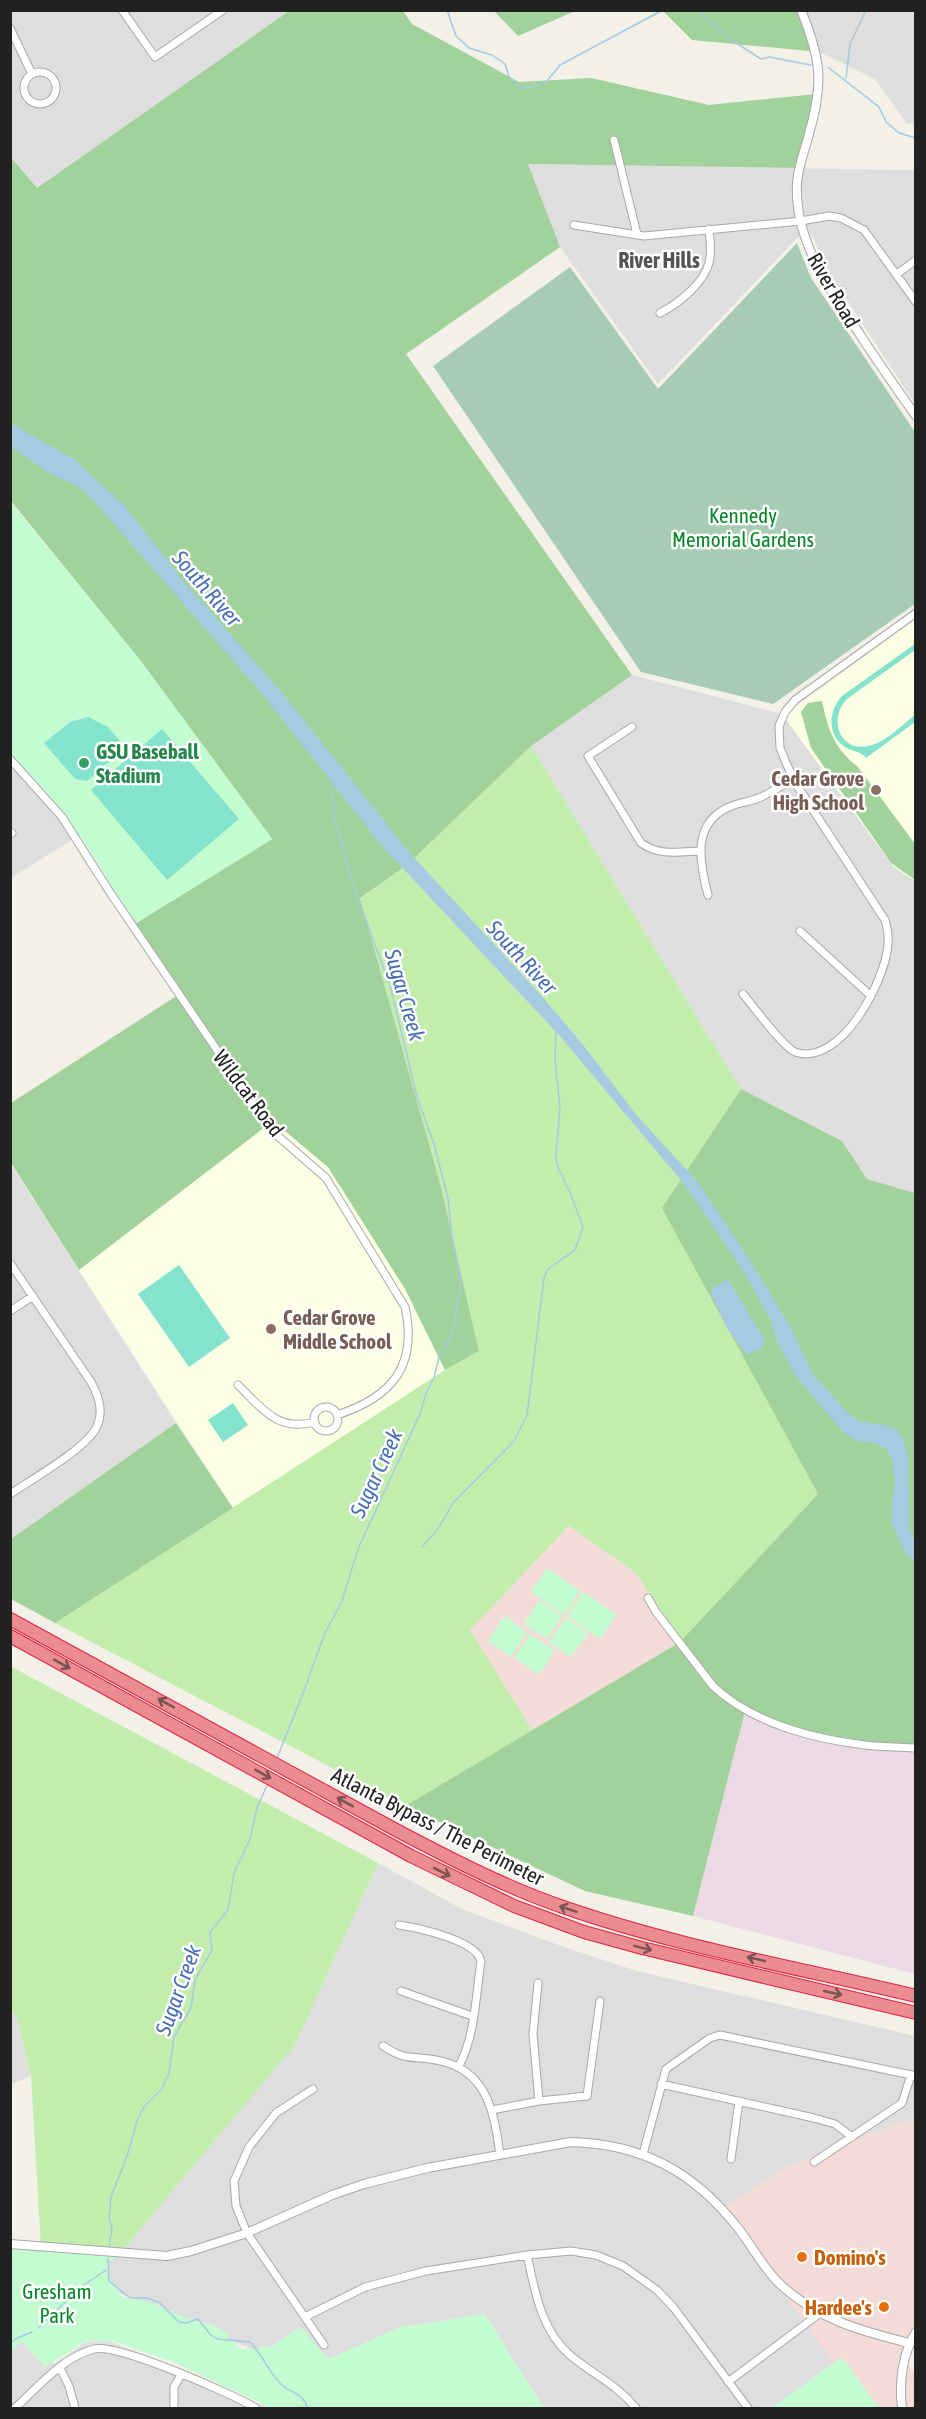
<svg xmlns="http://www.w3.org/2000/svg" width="926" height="2419" font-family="'Asap Condensed',sans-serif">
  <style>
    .residential { fill: #dfdede }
    .commercial { fill: #f3dcd7 }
    .industrial { fill: #ebd9e5 }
    .education { fill: #fbffe3 }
    .grass { fill: #c2edac }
    .forest { fill: #a2d29b }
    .cemetery { fill: #a7ccb3 }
    .park { fill: #c4fcd1 }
    .pitch { fill: #83e3cd }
    .water { fill: #a6cae1 }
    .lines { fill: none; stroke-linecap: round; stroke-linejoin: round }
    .stream { stroke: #a6cae1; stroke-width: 1.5 }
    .minor-casing { stroke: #a8a8a8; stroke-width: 9 }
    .tertiary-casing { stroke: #a8a8a8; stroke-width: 10 }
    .motorway-casing { stroke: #e32145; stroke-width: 14 }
    .minor { stroke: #fff; stroke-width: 7 }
    .tertiary { stroke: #fff; stroke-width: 8 }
    .motorway { stroke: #eb8d90; stroke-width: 12 }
    .oneway { stroke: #7c5253 }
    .leisure-dot { fill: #2e9e5b; stroke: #fff; stroke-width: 2 }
    .education-dot { fill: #8d6e63; stroke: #fff; stroke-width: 2 }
    .food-dot { fill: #e8710a; stroke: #fff; stroke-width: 2 }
    .labels { text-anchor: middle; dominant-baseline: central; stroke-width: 5; stroke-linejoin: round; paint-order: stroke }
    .street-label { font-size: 21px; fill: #212121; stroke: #fff }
    .park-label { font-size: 21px; fill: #078726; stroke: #fff }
    .leisure-label { font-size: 21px; font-weight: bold; fill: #27864d; stroke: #fff; text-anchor: start }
    .education-label { font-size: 21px; font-weight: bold; fill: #785e54; stroke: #fff; text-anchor: end }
    .food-label { font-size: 21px; font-weight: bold; fill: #c56008; stroke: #fff; text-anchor: start }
    .neighbourhood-label { font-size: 22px; font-weight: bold; fill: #545454; stroke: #fff }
    .water-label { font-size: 22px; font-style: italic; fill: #486eb6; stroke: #fff }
  </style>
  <rect width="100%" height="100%" fill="#f2f0e7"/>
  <path class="residential" d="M10,11H289L37,188L11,156Z
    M801,11H915V123L907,124L875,79L819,52Z
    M527,164L915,170V404L828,271L812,235L797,238L658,384L560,247Z
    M632,675L782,714L893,866L915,881V1193L867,1179L842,1141L741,1089L531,746Z
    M10,757L80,835L11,878H10Z
    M10,1163L176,1423L11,1539H10Z
    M378,1863L462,1909L564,1947L637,1971L915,2036V2117L786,2167L837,2368L780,2408H527L317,2377L89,2280L295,2045Z
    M10,2010L17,2019L31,2076L11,2084Z
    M29,2333L54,2364L86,2342L109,2341L268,2408H11L10,2349Z"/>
  <path class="commercial" d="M569,1526L636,1573L680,1642L532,1730L469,1630Z
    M915,2117V2329L902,2353L915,2374V2408H867L722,2209L786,2167Z"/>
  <path class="industrial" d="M745,1710L915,1749V1974L693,1916Z"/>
  <path class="education" d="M915,619V881L893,866L782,714L795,708Z
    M272,1121L328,1167L405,1289L445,1370L233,1508L79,1270Z"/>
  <path class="grass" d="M531,746L741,1089L663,1208L818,1494L680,1642L636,1573L569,1526L470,1630L532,1730L405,1806L55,1623L445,1370L479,1351L441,1187L360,898L407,865Z
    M10,1666L378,1863L295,2045L122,2251L41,2247L31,2076L17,2019L11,2010Z"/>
  <path class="forest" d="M289,11H403L412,24L519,82L591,78L709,105L816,94L803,168L528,164L560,247L406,354L632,675L531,746L407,865L360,898L441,1187L479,1351L445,1370L405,1289L328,1167L273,1121L79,1270L11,1163V1103L181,993L133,925L272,839L140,660L11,501L10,156L37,188Z
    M494,11H575L518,36Z
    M663,11H801L819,52L692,40Z
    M822,701C828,730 834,748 858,767L915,844V880L891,863L811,748L801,712L808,703Z
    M741,1089L842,1141L867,1179L915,1193V1749L854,1743L790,1728L745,1711L693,1916L585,1891L405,1806L680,1642L818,1494L662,1208Z
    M176,1423L233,1508L55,1623L11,1599V1539Z"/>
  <path class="cemetery" d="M797,243L811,278L915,432V604L773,704L641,672L433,366L570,267L658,389Z"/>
  <path class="park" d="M10,501L140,660L272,839L133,925L106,877L80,835L11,757Z
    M547,1568L580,1591L564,1615L531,1592Z
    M583,1592L617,1615L600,1639L567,1616Z
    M539,1600L562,1616L547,1639L524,1624Z
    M505,1616L527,1632L511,1657L488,1641Z
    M566,1618L588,1633L571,1657L549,1642Z
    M530,1634L555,1650L539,1675L514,1658Z
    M11,2245L122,2251L108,2263L106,2272L122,2297L153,2303L186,2318L211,2324L227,2333L228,2338L242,2349L271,2347L301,2327L328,2359L401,2327L485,2314L544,2408H270L178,2364L114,2341H86L45,2367L21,2341L11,2352Z
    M842,2357L879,2408H771Z"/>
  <path class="pitch" d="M915,644V650L847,699C828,718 839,752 868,746C885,743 902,725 915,715V722L866,758C861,751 853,752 845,747C827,735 828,711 842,696Z
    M88,717L108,727L125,747L87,781L75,779L44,743L70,722Z
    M162,729L239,819L167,880L91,790Z
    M179,1265L230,1338L189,1367L138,1294Z
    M233,1403L248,1425L223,1442L208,1420Z"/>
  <path class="water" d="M10,423L75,460L125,506L184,582L283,694L409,852L539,993L584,1046L637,1116L697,1181L749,1259L791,1328L814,1376L849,1414L859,1421L888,1426L898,1431L903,1438L908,1459L909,1528L915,1542V1561L907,1555L902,1546L892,1523V1505L895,1482L892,1459L886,1449L876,1443L857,1441L844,1433L795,1375L777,1341L771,1320L742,1269L685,1185L559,1035L381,845L264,696L92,499L81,488L49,473L11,447Z
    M728,1279L765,1341L762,1348L747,1355L727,1328L711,1294L712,1288Z"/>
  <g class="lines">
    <path class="stream" d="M447,10L456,36L469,48L492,55L505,64L509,76L521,88L530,87L547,81L560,65L663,10
      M696,10L730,39L761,59L769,57L811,65
      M829,68L879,107L886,122L899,133L916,138
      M846,78L850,44L866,10
      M422,1547L438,1529L453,1503L514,1441L527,1415L544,1278L547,1270L575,1250L583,1227L571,1195L557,1165L556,1155L560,1108L555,1060L556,1030
      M277,1758L304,1691L324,1635L342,1601L358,1549L420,1414L427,1391L434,1378L439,1357L446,1347L452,1334L461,1283L452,1237L448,1199L434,1144L417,1097L391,989L354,887L334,817L332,787L335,785
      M109,2247L112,2228L109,2218L111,2197L128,2153L137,2121L144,2107L162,2089L169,2073L174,2037L191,2008L195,1980L212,1950L210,1932L228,1910L234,1873L250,1839L257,1808L268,1783
      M108,2258L109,2281L130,2298H147L160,2303L179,2322L186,2323L198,2319L211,2335L217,2339L250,2342C263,2355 269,2374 283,2386C292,2393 305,2395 307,2408
      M38,2328L81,2287L106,2270
      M10,2343L17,2338L32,2332"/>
    <g class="minor-casing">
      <path id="minor" d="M122,10L155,57L223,10
        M10,28L32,74
        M24 88a16 16 0 1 1 32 0a16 16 0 1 1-32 0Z
        M614,140L637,234
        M574,225L644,236L801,221L829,216L841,218L864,230L916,302
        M897,274L916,260
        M660,313C678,304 704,283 709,263C712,252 710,240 709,229
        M632,727L588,756L641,843C659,856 679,852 700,851
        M10,759L62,817L109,891L272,1131L326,1178L405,1307C418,1366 392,1397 337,1415
        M10,834L12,833
        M708,895C699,861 691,820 734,805C743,802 753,801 761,797C772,792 783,785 793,779
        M800,931L871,996
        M743,994C754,1007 782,1046 795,1052C841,1068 887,978 888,943C889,935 887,927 885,920L796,784L787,765L780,748L779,726L785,712L795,700L916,613
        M10,1263L91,1382C99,1396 104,1411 97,1426C89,1447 31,1480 10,1494
        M10,1311L33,1296
        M238,1385C263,1409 277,1432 315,1422
        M314 1419a12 12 0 1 1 24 0a12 12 0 1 1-24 0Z
        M648,1598L656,1612L713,1686C752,1723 813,1739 865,1745C882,1747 899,1747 916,1748
        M399,1925C418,1928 476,1940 481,1961C476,1995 475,2036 459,2066
        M538,1983L533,2034L539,2101
        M401,1991L472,2016
        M383,2046C408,2062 411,2055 436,2060C487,2069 494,2111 500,2155
        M661,2084L814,2118L835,2124L852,2137
        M313,2089L276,2113L249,2147L234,2181L236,2206L247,2233L324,2345
        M492,2110L539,2101L587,2096L600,2001
        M643,2154L666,2069L710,2038L720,2035L916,2076
        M731,2159L739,2101
        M814,2162L902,2103L911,2075
        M527,2255C535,2291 541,2331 571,2356C594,2375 616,2384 636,2408
        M305,2317L365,2287L426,2271L527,2255L571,2251L596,2255L623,2266L657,2290L674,2308L748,2408
        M60,2368L69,2386L75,2408
        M728,2382L819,2314
        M15,2408C38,2387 63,2357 94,2349C118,2343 232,2394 256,2408
        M174,2408V2387L181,2375"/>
    </g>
    <g class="tertiary-casing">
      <path id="tertiary" d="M801,10C821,59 824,83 809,134C805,150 798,167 797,183C794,240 829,288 859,333C877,361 896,388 916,416
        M10,2244L167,2256L191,2251L247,2233L332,2195L364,2184L427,2168L571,2142C643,2144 694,2172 738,2228C753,2247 764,2270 782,2286C820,2320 861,2331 909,2343
        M902,2408C899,2383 902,2354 916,2332"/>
    </g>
    <g class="motorway-casing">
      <path id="motorway" d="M10,1619L396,1830C451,1859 507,1888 566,1908C679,1947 799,1968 916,1996
        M10,1636L411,1856L514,1906L584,1932L642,1948L916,2013"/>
    </g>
    <use href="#minor" class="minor"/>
    <use href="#tertiary" class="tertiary"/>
    <use href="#motorway" class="motorway"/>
  </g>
  <defs><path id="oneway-shaft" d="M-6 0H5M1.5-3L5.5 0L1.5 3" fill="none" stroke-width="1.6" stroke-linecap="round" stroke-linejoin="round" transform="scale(1.5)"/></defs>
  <g class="oneway">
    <use href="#oneway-shaft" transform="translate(62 1664) rotate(29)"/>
    <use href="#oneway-shaft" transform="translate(166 1703) rotate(-151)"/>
    <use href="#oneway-shaft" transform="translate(263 1774) rotate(29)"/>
    <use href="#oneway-shaft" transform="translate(345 1802) rotate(-151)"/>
    <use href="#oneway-shaft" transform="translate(442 1872) rotate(27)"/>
    <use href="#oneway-shaft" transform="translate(568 1909) rotate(-161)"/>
    <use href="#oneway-shaft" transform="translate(643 1948) rotate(14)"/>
    <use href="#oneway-shaft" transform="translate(756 1959) rotate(-167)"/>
    <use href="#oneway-shaft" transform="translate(833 1993) rotate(13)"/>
  </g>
  <circle class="leisure-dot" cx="84" cy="763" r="6"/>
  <g class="education-dot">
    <circle cx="876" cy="790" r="6"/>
    <circle cx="271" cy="1329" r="6"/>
  </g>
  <g class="food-dot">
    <circle cx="802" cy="2257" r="6"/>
    <circle cx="884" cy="2307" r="6"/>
  </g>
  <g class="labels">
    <g class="street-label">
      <text transform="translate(834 290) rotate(60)">River Road</text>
      <text transform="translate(249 1093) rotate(53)">Wildcat Road</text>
      <text transform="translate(438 1826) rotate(27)">Atlanta Bypass / The Perimeter</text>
    </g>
    <g class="park-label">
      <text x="743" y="515">Kennedy<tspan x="743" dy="24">Memorial Gardens</tspan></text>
      <text x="57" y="2291">Gresham<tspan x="57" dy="24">Park</tspan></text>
    </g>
    <g class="leisure-label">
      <text x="96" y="751">GSU Baseball<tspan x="96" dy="24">Stadium</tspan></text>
    </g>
    <g class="education-label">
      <text x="864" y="778">Cedar Grove<tspan x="864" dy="24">High School</tspan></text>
      <text x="283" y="1317" text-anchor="start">Cedar Grove<tspan x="283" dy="24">Middle School</tspan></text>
    </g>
    <g class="food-label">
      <text x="814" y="2257">Domino's</text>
      <text x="872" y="2307" text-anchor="end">Hardee's</text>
    </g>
    <g class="neighbourhood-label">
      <text x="659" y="260">River Hills</text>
    </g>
    <g class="water-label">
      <text transform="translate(207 588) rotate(49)">South River</text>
      <text transform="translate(522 957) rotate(47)">South River</text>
      <text transform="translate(405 995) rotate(74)">Sugar Creek</text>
      <text transform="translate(376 1473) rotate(-65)">Sugar Creek</text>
      <text transform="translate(178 1990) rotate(-70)">Sugar Creek</text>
    </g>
  </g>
  <rect width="926" height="2419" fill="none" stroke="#212121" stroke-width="24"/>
</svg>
